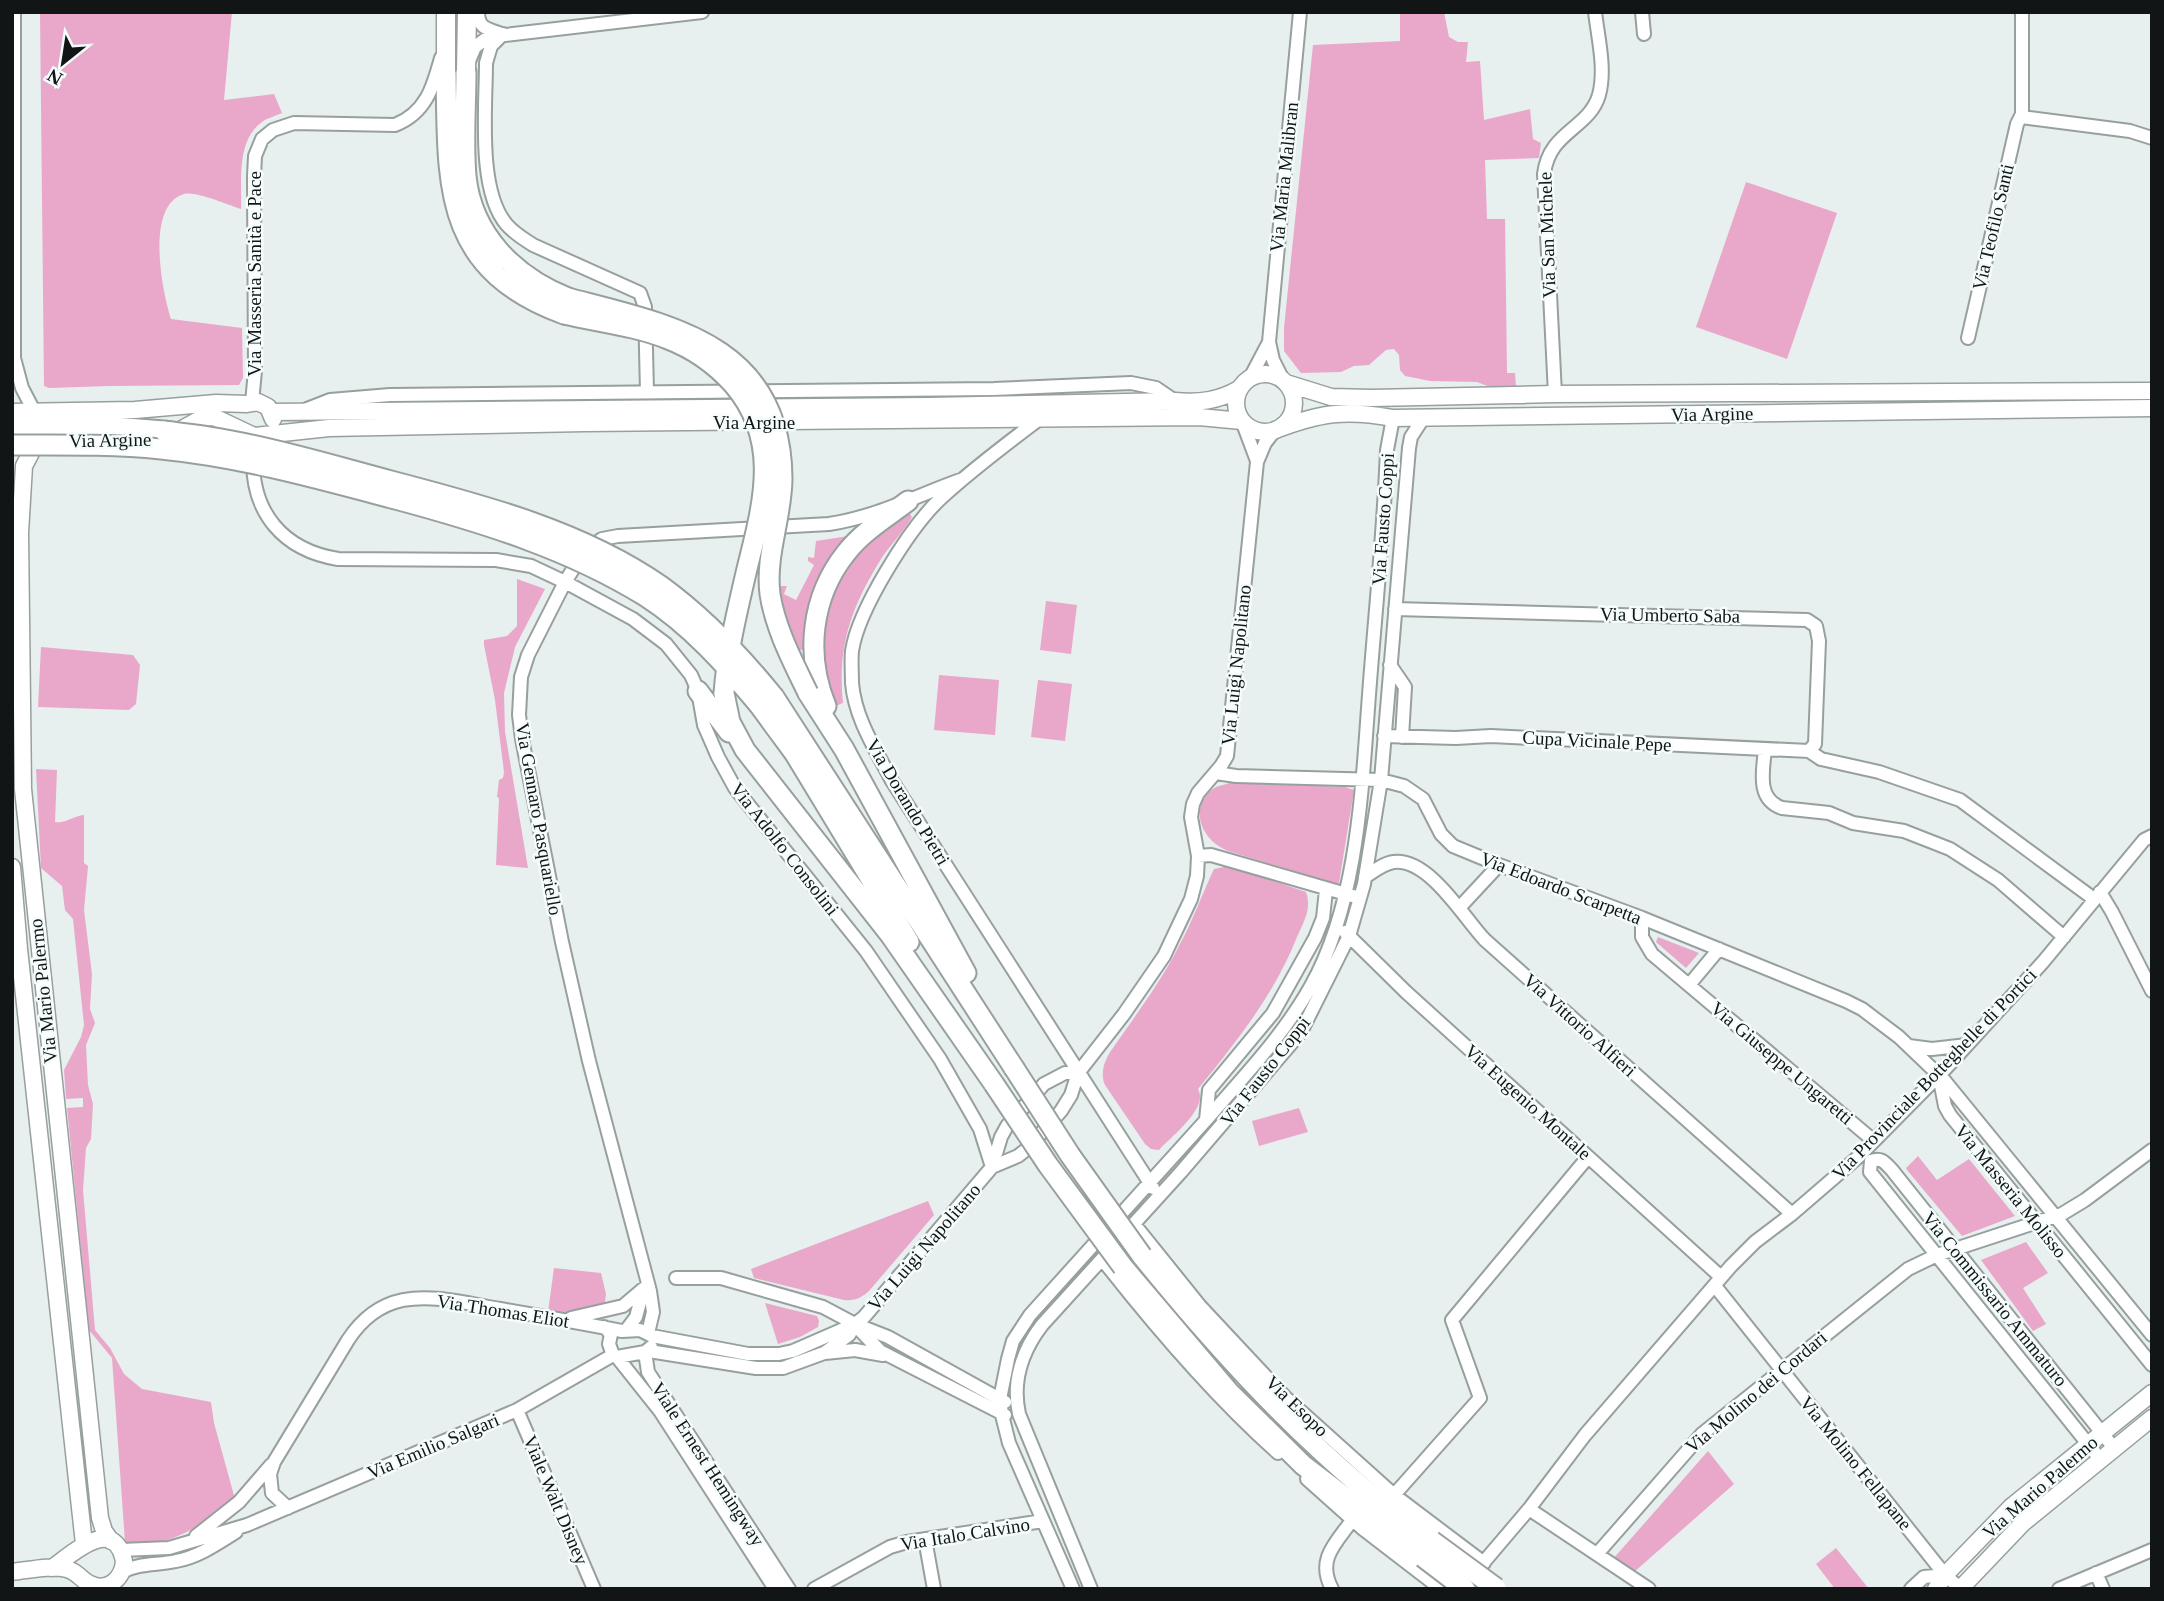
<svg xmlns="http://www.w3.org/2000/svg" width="2164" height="1601" font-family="Georgia,serif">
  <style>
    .green { fill: #e9a8ca }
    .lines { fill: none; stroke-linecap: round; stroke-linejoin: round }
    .minor-casing { stroke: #979f9f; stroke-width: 16 }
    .tertiary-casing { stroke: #979f9f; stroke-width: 19 }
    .secondary-casing { stroke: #979f9f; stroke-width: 21 }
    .trunk-casing { stroke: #979f9f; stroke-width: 23 }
    .minor { stroke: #fff; stroke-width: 12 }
    .tertiary { stroke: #fff; stroke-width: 16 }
    .secondary { stroke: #fff; stroke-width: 18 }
    .trunk { stroke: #fff; stroke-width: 19 }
    .trunk-bridge-casing { stroke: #979f9f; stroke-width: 23; stroke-linecap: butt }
    .trunk-bridge { stroke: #fff; stroke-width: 19 }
    .labels { text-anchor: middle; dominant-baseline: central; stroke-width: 5; stroke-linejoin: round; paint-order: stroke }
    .street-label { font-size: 19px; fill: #121515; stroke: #f4fcfc }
  </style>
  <rect width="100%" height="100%" fill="#e7efef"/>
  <path class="green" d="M40,12H232L224,100L274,94L282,113C276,116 267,118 262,122C236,141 242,181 241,209C228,205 196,191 184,194C145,205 162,291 171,319L242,328L243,378L239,385L109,386L49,388L44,386Z
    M1400,12H1444L1449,37L1458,42H1468L1466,62L1480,61L1484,120L1530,109L1533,139L1541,143L1539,158L1485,160L1487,219H1505L1507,373H1515L1516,386L1490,387L1477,382L1430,381L1405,376L1400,370L1399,355L1394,349L1386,350L1369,365L1354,366L1341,372L1301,373L1284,351V328L1313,45L1400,41Z
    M1746,182L1837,213L1787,359L1696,327Z
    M908,511L912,517C904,531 892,543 883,556C852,605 837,645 843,703L833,707L822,670L823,621L836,582L863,546Z
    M855,535L805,630L804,650H799L786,622L779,586H787L784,594L796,600L814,565L808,561V557L814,558L816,541Z
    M517,579L545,589L515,647L504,693L505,732L528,868L496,865L499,798L497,797L499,780L503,778L504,772L495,700L484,645V640L507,636L517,626Z
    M1046,601L1077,605L1071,654L1040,650Z
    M41,647L133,655L140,665L136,704L129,710L38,707Z
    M939,675L999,680L995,735L934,730Z
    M1038,680L1072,684L1065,741L1031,737Z
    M36,769L57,770L55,822C65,824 73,816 84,815V863L88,866L84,910L92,974L90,1009L95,1023L86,1045L88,1085L93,1104L91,1139L86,1148L83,1190L95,1330L110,1348L124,1374L142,1389L211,1402L214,1423L235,1499C205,1523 166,1552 125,1542L112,1358L89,1330L67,1108L83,1107V1098L66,1099L64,1070L81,1037L84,1025L73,919L65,910L62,886L41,868Z
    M1233,782L1345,787L1354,790L1339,883L1336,884L1228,851C1200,840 1187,805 1216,787C1221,785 1228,784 1233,782Z
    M1229,866L1306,892C1312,909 1304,921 1297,937C1274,995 1237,1041 1198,1089C1209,1108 1172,1136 1159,1150L1151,1149L1145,1144L1105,1085C1099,1071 1106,1057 1115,1045C1138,1012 1162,980 1180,944C1193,920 1202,894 1214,869Z
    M1658,937L1694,951L1699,953L1686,968L1656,942Z
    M1299,1108L1308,1132L1259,1146L1252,1121Z
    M1918,1156L1937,1180L1969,1159L2015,1216L1962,1236L1907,1170L1906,1168Z
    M928,1201L934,1215L869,1291C861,1298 855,1301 844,1300L754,1278L751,1269Z
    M2026,1242L2048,1273L2023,1288L2046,1324L2033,1331L1981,1260Z
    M554,1268L601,1273L606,1294L604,1309L578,1319L548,1312Z
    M765,1303L817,1316L819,1321L818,1327L800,1337L778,1344Z
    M1708,1451L1734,1484L1633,1573L1613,1559Z
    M1836,1548L1869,1589H1835L1816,1564Z"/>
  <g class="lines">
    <g class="minor-casing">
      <path id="minor" d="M14,12V358L22,388L34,411
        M478,12C478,27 486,29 499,33
        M1642,12L1644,34
        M503,34L491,46L486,63C486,107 477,191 507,225C515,234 524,239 533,245L640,293L645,307L647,392
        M469,61L475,47L488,37L702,12
        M2021,117L2130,131L2152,138
        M1968,338L2017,124L2022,114V12
        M1250,378L1269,342
        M1283,380L1273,360L1269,342L1300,12
        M1555,394L1544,174C1549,131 1589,129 1599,95C1606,69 1598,38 1595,12
        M252,402L255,371L254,176L255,156L262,139L273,130L294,123L395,125C426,113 433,87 441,58
        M307,409L330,400L390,395L994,389L1131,383L1156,388L1175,401
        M1038,420C1005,445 970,471 939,500C909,529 858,610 852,651C851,661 852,673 852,683C855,719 876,750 892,781L1153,1188
        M1242,421L1257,461
        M253,458C252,513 283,550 338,559L496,560L531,566L565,582L633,619L666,644L691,675L698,691L704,725L718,757L735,788L866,951L940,1059L980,1129L992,1167
        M1395,609L1807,620L1816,626L1819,641L1815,744L1809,751
        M1390,665L1405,687L1402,737
        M1384,736L1456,738L1491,736L1809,751
        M1765,749C1763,771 1756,799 1782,808L1829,813L1853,823L1904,831L1950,849L1998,880L2064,937
        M1809,751L1821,759L1879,772L1960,800L2094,899
        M1216,773L1236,776L1381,780L1404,786L1423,799L1441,834L1453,846L1499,865L1642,918L1846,1001L1862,1009L1899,1037L1944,1080L2152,1335
        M1198,856L1211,855L1353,896
        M1365,877C1374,871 1384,863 1394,862C1429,858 1464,918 1485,940L1792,1214
        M2100,892L2112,912L2152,991
        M1459,908L1499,865
        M1642,918V937L1652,954L1874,1141
        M1345,932L1406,992L1721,1277
        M1689,985L1719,949
        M1909,1046L1932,1049L1967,1045
        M1939,1075L1945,1106L1950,1115L2152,1365
        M1206,1120L1209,1090L1273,1013L1315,938L1323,918L1326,890
        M1871,1161C1882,1157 1885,1163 1892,1170L2114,1448
        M1871,1161L1870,1172L2100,1459
        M992,1167L1018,1156L1027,1149L1061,1111L1071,1095L1078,1073L1124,1014L1164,956L1191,899L1197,876L1198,856L1191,817L1193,804L1198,793L1221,766L1227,756L1257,462L1265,443L1275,430
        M1134,1224L1200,1306L1286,1398L1394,1495L1484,1563
        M1102,1259C1156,1328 1213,1395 1278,1453
        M676,1278H721L823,1307L855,1324L888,1337L1005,1402
        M1715,1286L1945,1575L1961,1589
        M571,1318L623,1306L643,1289
        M604,1327L611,1334L609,1344L613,1355
        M857,1327L880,1351L1005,1415
        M627,1329L636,1317L643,1291
        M648,1333L653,1312L650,1291L589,1061L562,942L522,739L519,715L521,677L528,655L565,582L585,550L602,539L618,536L829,524C876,517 918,495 963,479
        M649,1351L756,1368H783L824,1353L849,1335L855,1325
        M645,1352L648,1372L789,1589
        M825,1353L855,1350L883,1355
        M613,1355L617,1357L645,1352L651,1347
        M617,1357L660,1411L775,1589
        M517,1410L594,1589
        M1307,1479L1363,1529L1441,1589
        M1394,1495L1480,1398L1452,1320L1588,1157
        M288,1508L272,1493L270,1474L274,1462L348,1340C361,1320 379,1305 403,1300C434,1294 469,1304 500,1309C541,1316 581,1323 622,1331L640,1330L652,1336L748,1354H779L793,1351L855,1324L864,1317L992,1167L1001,1137L1007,1126L1044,1084L1065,1073H1078
        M1529,1509L1649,1589
        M196,1536L239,1502L271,1465
        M925,1539L934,1589
        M121,1550L169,1548L247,1525L517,1410L613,1355
        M1597,1554L1702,1434L1908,1269L1937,1255L2062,1214L2085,1200L2152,1150
        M122,1572C138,1563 158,1565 176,1561C198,1557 217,1544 236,1532
        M2096,1573L2103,1589
        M1472,1576L1529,1509L1585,1435L1731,1266L1755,1242L1792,1214L1857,1158L1946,1068L2043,962L2144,840L2152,836
        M814,1589L890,1547L907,1542L1043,1521
        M1073,1589L1009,1443L1002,1415L1000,1399L1008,1359L1013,1341L1030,1315C1089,1250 1148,1185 1207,1119C1244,1076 1283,1036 1311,986C1360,898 1362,781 1370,682C1376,605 1384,528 1387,450L1393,418
        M1091,1589L1019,1414C1012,1382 1022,1351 1042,1325L1181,1172L1301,1032L1349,936L1364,884L1381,780L1409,448L1411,437L1424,417
        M1332,1589C1316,1559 1336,1543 1353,1519
        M1911,1589L1924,1577L1945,1575
        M2059,1589L2152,1550"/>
    </g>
    <g class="tertiary-casing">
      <path id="tertiary" d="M1236 403a29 29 0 1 1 58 0a29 29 0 1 1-58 0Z
        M1286,383L1331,397L1372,398L1555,394L2152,391
        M12,412L135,410L216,403L247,404L258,402L268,407L273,419
        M271,412L929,406L1175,401C1199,403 1218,401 1239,389
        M1275,430C1320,413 1345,409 1393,418L2152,408
        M173,434L202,418L214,417L254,436L329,428L585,423L1199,417L1242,421
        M37,441L24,466L20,533L23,789L100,1518L104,1531L111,1541
        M12,867L19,949L84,1544
        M12,1572C30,1570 50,1565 67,1569C78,1572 81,1580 90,1584C108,1593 123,1578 124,1561C114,1514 72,1554 52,1568
        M1936,1589L1945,1575L2011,1507L2152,1393
        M1960,1589L2023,1523L2152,1418"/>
    </g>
    <g class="secondary-casing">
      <path id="secondary" d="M466,72L467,12
        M446,73V12"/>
    </g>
    <g class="trunk-casing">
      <path id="trunk" d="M466,72C466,106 463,142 466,176C472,235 515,277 568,298
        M446,73C448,184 441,269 564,314
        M12,427L100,426L164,431
        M698,691L729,732
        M724,693L730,722L745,750L891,936L994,1084
        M808,693L844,749L966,973
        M774,697L1014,1068
        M759,705L795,754L909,942
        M826,706C805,655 811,597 846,553C862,532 887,517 908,501
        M1142,1256C1211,1341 1284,1422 1368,1492C1389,1509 1411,1525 1432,1541
        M1123,1267L1229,1392L1303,1465L1423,1557"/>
    </g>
    <use href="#minor" class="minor"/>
    <use href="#tertiary" class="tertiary"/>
    <use href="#secondary" class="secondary"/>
    <use href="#trunk" class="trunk"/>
    <g class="trunk-bridge-casing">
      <path id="trunk-bridge" d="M568,298C671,325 781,344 782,478C782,517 765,555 770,594C775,628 793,662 808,693
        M564,314C599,322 636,326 668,339C694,349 715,364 733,384C783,442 762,507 746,573C737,612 727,653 724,693
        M164,431C187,434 210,436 232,441C286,451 338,467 391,481C483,505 582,531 661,586C705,618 740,655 774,697
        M12,445C62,445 111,444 161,449C242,457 320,479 399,500C484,523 569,549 645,596C690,625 725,664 759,705
        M1014,1068L1070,1155L1142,1256
        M994,1084L1048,1165L1123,1267
        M1432,1541L1496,1588
        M1423,1557L1465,1589"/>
    </g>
    <use href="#trunk-bridge" class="trunk-bridge"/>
  </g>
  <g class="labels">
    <g class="street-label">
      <text transform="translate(1284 177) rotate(-84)">Via Maria Malibran</text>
      <text transform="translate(1993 227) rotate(-77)">Via Teofilo Santi</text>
      <text transform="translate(1547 235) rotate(-92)">Via San Michele</text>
      <text transform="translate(254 274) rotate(-90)">Via Masseria Sanità e Pace</text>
      <text transform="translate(1712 414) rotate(-1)">Via Argine</text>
      <text x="754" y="422">Via Argine</text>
      <text transform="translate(110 440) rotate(-1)">Via Argine</text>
      <text transform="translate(1383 519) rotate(-86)">Via Fausto Coppi</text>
      <text transform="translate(1670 615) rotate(1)">Via Umberto Saba</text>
      <text transform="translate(1236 665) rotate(-84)">Via Luigi Napolitano</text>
      <text transform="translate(1597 741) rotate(3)">Cupa Vicinale Pepe</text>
      <text transform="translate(908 802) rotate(59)">Via Dorando Pietri</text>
      <text transform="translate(539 819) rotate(80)">Via Gennaro Pasquariello</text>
      <text transform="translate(785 849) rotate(52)">Via Adolfo Consolini</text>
      <text transform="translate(1561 888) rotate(21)">Via Edoardo Scarpetta</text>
      <text transform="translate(43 991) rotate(-96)">Via Mario Palermo</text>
      <text transform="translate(1580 1025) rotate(42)">Via Vittorio Alfieri</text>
      <text transform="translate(1782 1063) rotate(40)">Via Giuseppe Ungaretti</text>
      <text transform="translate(1265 1071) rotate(-52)">Via Fausto Coppi</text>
      <text transform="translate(1934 1074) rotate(-46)">Via Provinciale Botteghelle di Portici</text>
      <text transform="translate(1528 1102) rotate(42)">Via Eugenio Montale</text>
      <text transform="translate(2011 1191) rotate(51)">Via Masseria Molisso</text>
      <text transform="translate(924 1247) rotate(-49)">Via Luigi Napolitano</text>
      <text transform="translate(1995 1299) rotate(51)">Via Commissario Ammaturo</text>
      <text transform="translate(503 1311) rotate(9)">Via Thomas Eliot</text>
      <text transform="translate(1756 1392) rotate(-40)">Via Molino dei Cordari</text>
      <text transform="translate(1297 1406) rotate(44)">Via Esopo</text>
      <text transform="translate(433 1446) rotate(-23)">Via Emilio Salgari</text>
      <text transform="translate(1856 1463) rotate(51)">Via Molino Fellapane</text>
      <text transform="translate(708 1464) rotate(57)">Viale Ernest Hemingway</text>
      <text transform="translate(2040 1487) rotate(-41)">Via Mario Palermo</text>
      <text transform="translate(556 1500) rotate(67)">Viale Walt Disney</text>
      <text transform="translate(965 1534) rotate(-9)">Via Italo Calvino</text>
    </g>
  </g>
  <rect width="2164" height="1601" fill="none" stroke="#121515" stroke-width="28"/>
  <g transform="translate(63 63) rotate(210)" stroke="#f4fcfc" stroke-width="5" paint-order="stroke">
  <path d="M0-5L12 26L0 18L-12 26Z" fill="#121515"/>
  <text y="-10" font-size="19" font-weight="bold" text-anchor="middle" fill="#121515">N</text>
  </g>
</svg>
